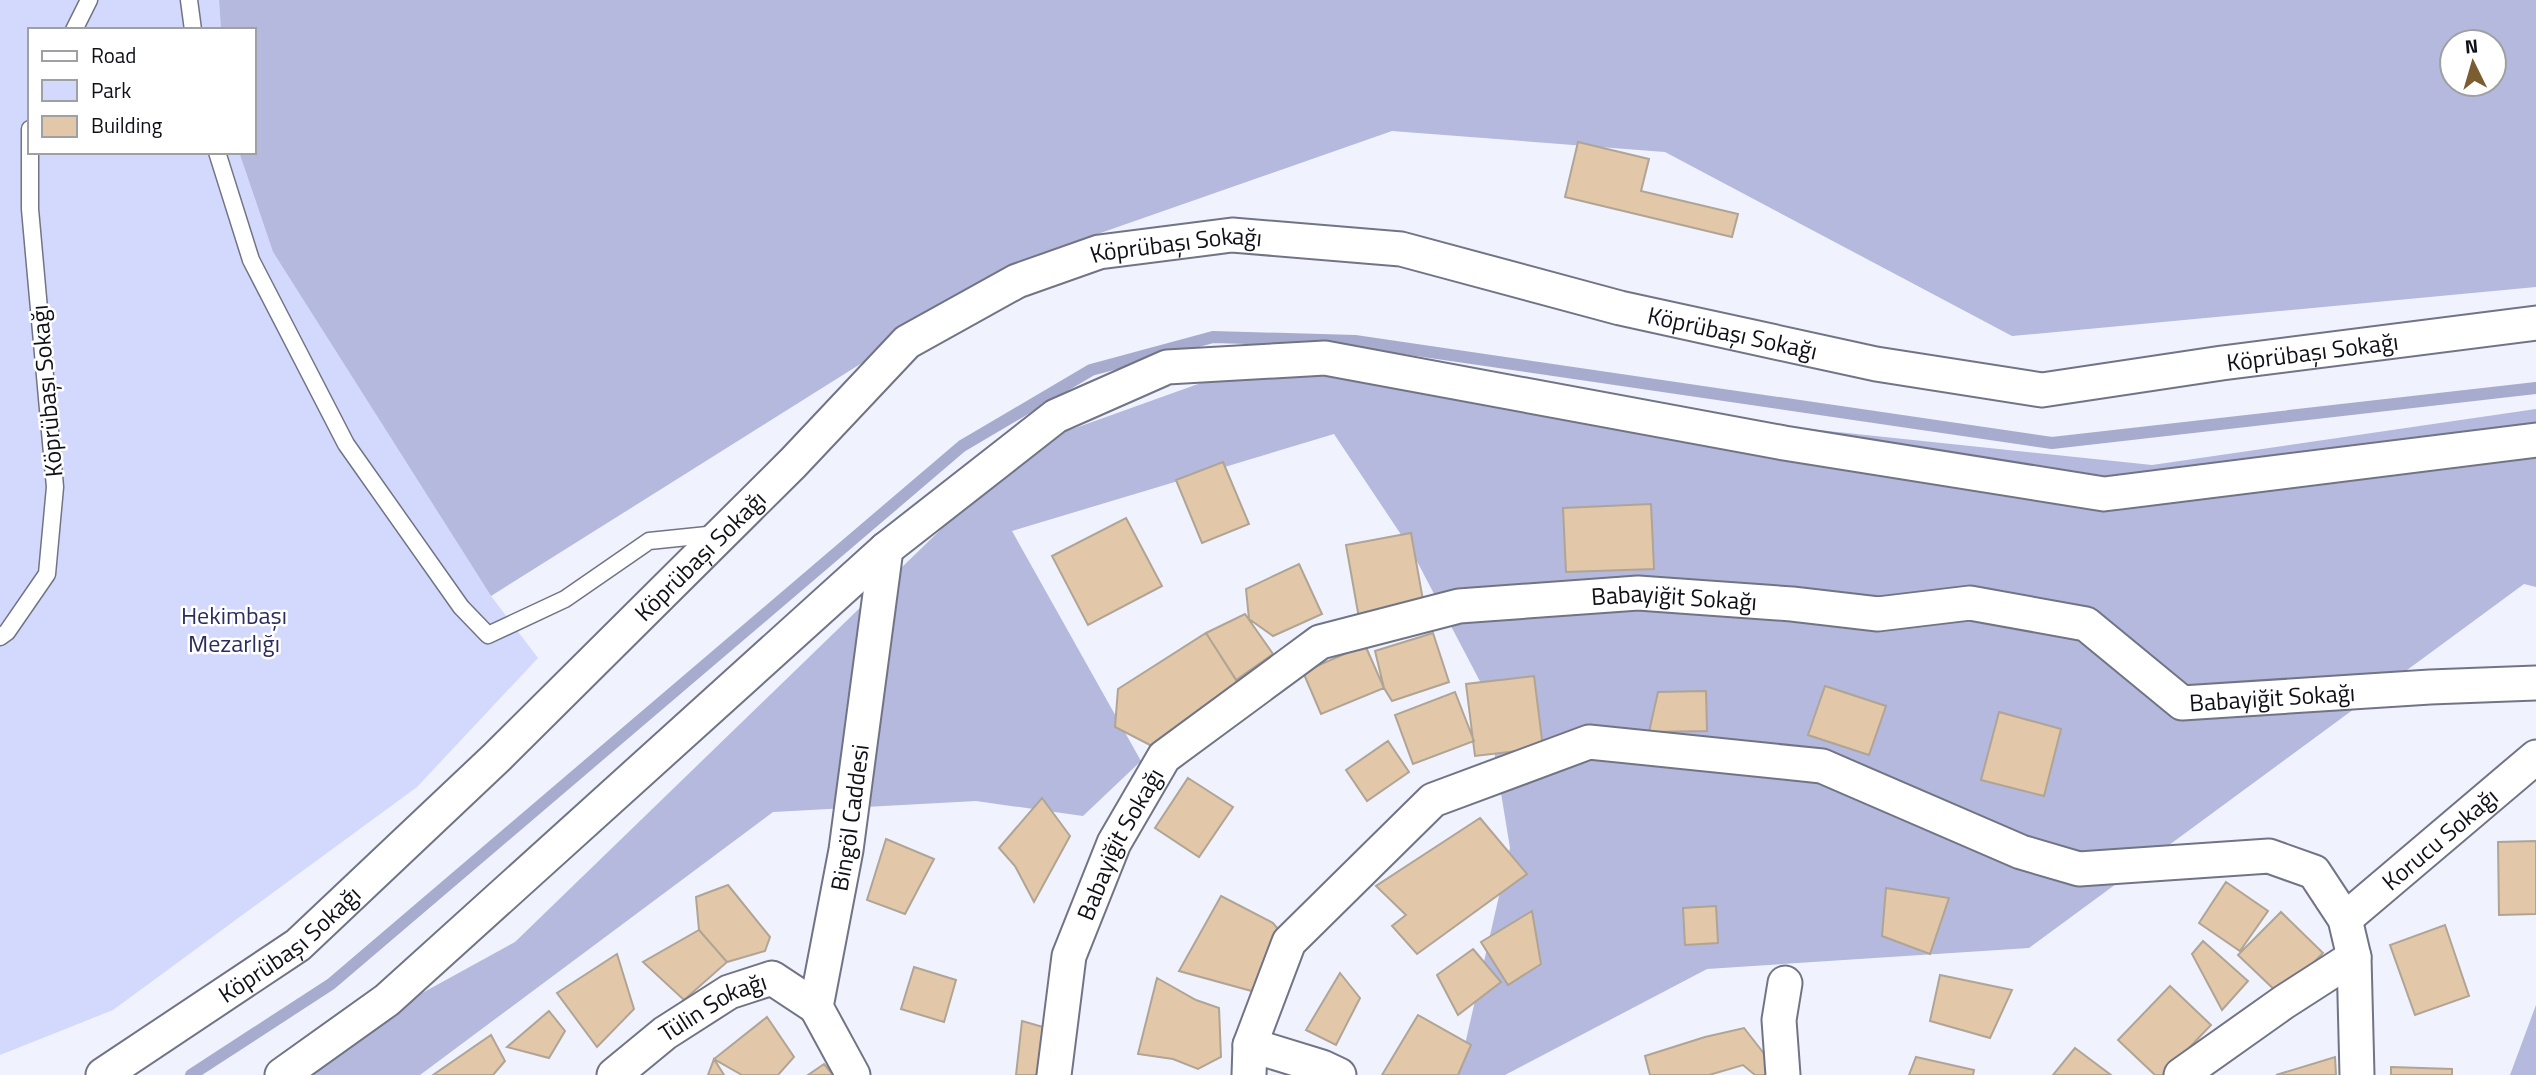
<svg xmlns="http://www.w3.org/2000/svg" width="2536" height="1075" font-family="'Titillium Web',sans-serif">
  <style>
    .green { fill: #d3d9fd }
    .forest { fill: #b4b9dd; fill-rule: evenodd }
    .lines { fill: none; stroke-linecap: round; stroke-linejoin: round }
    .stream { stroke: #a7accf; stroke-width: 12 }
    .building { fill: #e2c8a9; stroke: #b0a495; stroke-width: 2 }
    .lane-casing { stroke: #717485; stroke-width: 19 }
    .street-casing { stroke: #717485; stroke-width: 37 }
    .lane { stroke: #fff; stroke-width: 16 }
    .street { stroke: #fff; stroke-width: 33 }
    .labels { text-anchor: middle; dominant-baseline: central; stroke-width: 5; stroke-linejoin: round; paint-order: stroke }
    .street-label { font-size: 24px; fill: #101118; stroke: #fff }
    .park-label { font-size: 24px; fill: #2b2e5c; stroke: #fff }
  </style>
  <rect width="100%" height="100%" fill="#f0f2fd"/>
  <path class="green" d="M0,0H219L221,30H30V152H239L273,252L491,596L538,658L417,787L113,1010L0,1055Z"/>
  <path class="forest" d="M219,0H2536V287L2012,336L1665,152L1392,131L1029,258L491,596L273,252L239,152H254V30H221ZM2452,42H2494V84H2452Z
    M1251,365L1637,411L2152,465L2536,409V587L2524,584L2029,948L1707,969L1505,1075H1458L1510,848L1484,689L1410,548L1334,434L1012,531L1141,761L1083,816L976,801L773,812L420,1075H273L515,942L1028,445Z
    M2536,1005V1075H2510Z"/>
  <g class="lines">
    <path class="stream" d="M191,1075L331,984L962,446L1091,370L1213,337L1355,341L2052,443L2536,388"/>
  </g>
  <path class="building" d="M1578,142L1649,159L1641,191L1738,214L1732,237L1565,197Z
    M1223,462L1249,524L1202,543L1176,480Z
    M1651,504L1654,569L1566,572L1563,508Z
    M1126,518L1162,586L1088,625L1052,556Z
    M1411,533L1424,606L1359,618L1346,545Z
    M1299,564L1322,614L1273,636L1249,619L1246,589Z
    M1245,614L1273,654L1236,680L1206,633Z
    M1206,633L1242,689L1152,746L1115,727L1118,689Z
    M1433,633L1449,682L1392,701L1384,688L1375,651Z
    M1365,645L1384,688L1321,714L1303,672Z
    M1534,676L1543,748L1475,756L1466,684Z
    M1825,686L1886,706L1869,755L1808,735Z
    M1706,691L1707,731L1649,732L1658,692Z
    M1455,692L1474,741L1413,764L1395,715Z
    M1999,712L2061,729L2044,796L1981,780Z
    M1388,741L1409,772L1367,801L1346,770Z
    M1188,778L1233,807L1199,857L1155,828Z
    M1042,798L1070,836L1034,902L1015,866L999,848Z
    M1480,818L1527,874L1417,954L1392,926L1406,915L1376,886Z
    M886,839L934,859L905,914L867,900Z
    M2536,841V914L2499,915L2498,842Z
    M2226,882L2268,911L2240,951L2199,923Z
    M728,885L770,937L765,951L727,962L699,930L696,897Z
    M1886,888L1949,898L1930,954L1882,936Z
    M1221,896L1273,923L1289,942L1259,993L1179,971Z
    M1716,906L1718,943L1685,945L1683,908Z
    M1532,911L1541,964L1508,985L1481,942Z
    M2281,912L2323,953L2281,996L2238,955Z
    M2445,925L2469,996L2415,1015L2390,945Z
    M699,930L727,962L684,1000L643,962Z
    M2203,941L2248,981L2222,1010L2192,954Z
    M1473,949L1501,982L1458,1015L1437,975Z
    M617,954L634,1009L597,1047L557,993Z
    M914,967L956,980L944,1022L901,1009Z
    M1340,973L1360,998L1336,1045L1306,1030Z
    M1940,975L2012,990L1990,1038L1930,1021Z
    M1157,978L1196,1000L1219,1008L1221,1057L1198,1069L1173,1059L1138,1054Z
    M2170,986L2211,1025L2163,1075H2155L2118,1040Z
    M549,1011L565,1031L549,1058L507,1047Z
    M1418,1015L1471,1045L1458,1075H1382Z
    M767,1017L794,1057L778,1075H742L714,1059Z
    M1022,1021L1050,1029L1051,1075H1016Z
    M1744,1028L1769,1060L1768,1075H1755L1743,1065L1709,1075H1650L1645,1056L1705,1037Z
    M491,1035L505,1061L493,1075H433Z
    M2075,1048L2111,1075H2053Z
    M1916,1057L1974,1070L1973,1075H1909Z
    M2335,1057L2336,1075H2276Z
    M714,1059L724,1075H708Z
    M824,1064L833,1075H808Z
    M2391,1067L2452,1069V1075H2391Z"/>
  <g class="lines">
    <g class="lane-casing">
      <path id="lane" d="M189,0L193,30
        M74,30L89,0
        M217,152L251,260L346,444L461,607L488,635L565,599L649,541L717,534
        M0,637L7,632L47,574L55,487L30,209V129"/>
    </g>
    <g class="street-casing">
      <g id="street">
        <path id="s1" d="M2345,919L2536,757"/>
        <path d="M1250,1045L1322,1067L1339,1075"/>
        <path id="s2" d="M103,1075L298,945L497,757L793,463L907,342L1017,281L1099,252L1232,235L1401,249L1620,308L1876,364L2042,390L2222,363L2536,323"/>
        <path d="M282,1075L387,1000L886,549L1056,416L1167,367L1325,358L1784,443L2104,494L2536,440"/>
        <path id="s3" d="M614,1075L665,1033L729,992L772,978L816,1007"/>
        <path id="s4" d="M853,1075L816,1007L846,850L886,549"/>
        <path id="s5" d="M1054,1075L1069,956L1114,843L1164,757L1320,642L1459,606L1638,593L1792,604L1878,614L1970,603L2086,624L2182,703L2430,687L2536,683"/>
        <path d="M1249,1075L1250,1045L1289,942L1433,800L1589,742L1822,766L2021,852L2079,869L2269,856L2314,872L2345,919L2354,957L2357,1075"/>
        <path d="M1783,1075L1779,1020L1785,983"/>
        <path d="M2181,1075L2284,1002L2354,957"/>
      </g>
    </g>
    <use href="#lane" class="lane"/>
    <use href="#street" class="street"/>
  </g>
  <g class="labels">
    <g class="street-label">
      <text stroke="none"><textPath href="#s2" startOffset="1382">Köprübaşı Sokağı</textPath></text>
      <text stroke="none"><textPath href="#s2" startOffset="1950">Köprübaşı Sokağı</textPath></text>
      <text stroke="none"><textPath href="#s2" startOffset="2538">Köprübaşı Sokağı</textPath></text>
      <text transform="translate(46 391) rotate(-95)">Köprübaşı Sokağı</text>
      <text stroke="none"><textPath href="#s2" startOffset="794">Köprübaşı Sokağı</textPath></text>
      <text stroke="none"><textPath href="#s5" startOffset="894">Babayiğit Sokağı</textPath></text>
      <text stroke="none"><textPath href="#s5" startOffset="1524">Babayiğit Sokağı</textPath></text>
      <text stroke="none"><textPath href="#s4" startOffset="270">Bingöl Caddesi</textPath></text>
      <text stroke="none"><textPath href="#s1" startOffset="124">Korucu Sokağı</textPath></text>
      <text stroke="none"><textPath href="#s5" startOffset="243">Babayiğit Sokağı</textPath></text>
      <text stroke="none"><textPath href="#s2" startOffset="228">Köprübaşı Sokağı</textPath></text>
      <text stroke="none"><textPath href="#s3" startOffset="121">Tülin Sokağı</textPath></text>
    </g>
    <g class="park-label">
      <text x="234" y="615">Hekimbaşı<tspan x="234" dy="28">Mezarlığı</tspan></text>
    </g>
  </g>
  <rect x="28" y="28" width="228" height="126" fill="#ffffff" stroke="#9fa0a3" stroke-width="2"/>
  <rect x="42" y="51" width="35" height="10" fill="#ffffff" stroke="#9fa0a3" stroke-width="2"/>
  <text x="91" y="63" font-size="21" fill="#101118">Road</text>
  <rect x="42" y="80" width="35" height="21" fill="#d3d9fd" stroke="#9fa0a3" stroke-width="2"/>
  <text x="91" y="98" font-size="21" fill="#101118">Park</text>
  <rect x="42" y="116" width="35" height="21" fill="#e2c8a9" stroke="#9fa0a3" stroke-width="2"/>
  <text x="91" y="133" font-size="21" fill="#101118">Building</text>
  <g transform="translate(2473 63) rotate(355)"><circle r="33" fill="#ffffff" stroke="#9fa0a3" stroke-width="2"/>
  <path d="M0-5L12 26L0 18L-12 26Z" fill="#7c5d32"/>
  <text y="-10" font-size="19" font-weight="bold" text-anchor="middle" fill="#101118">N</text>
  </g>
</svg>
